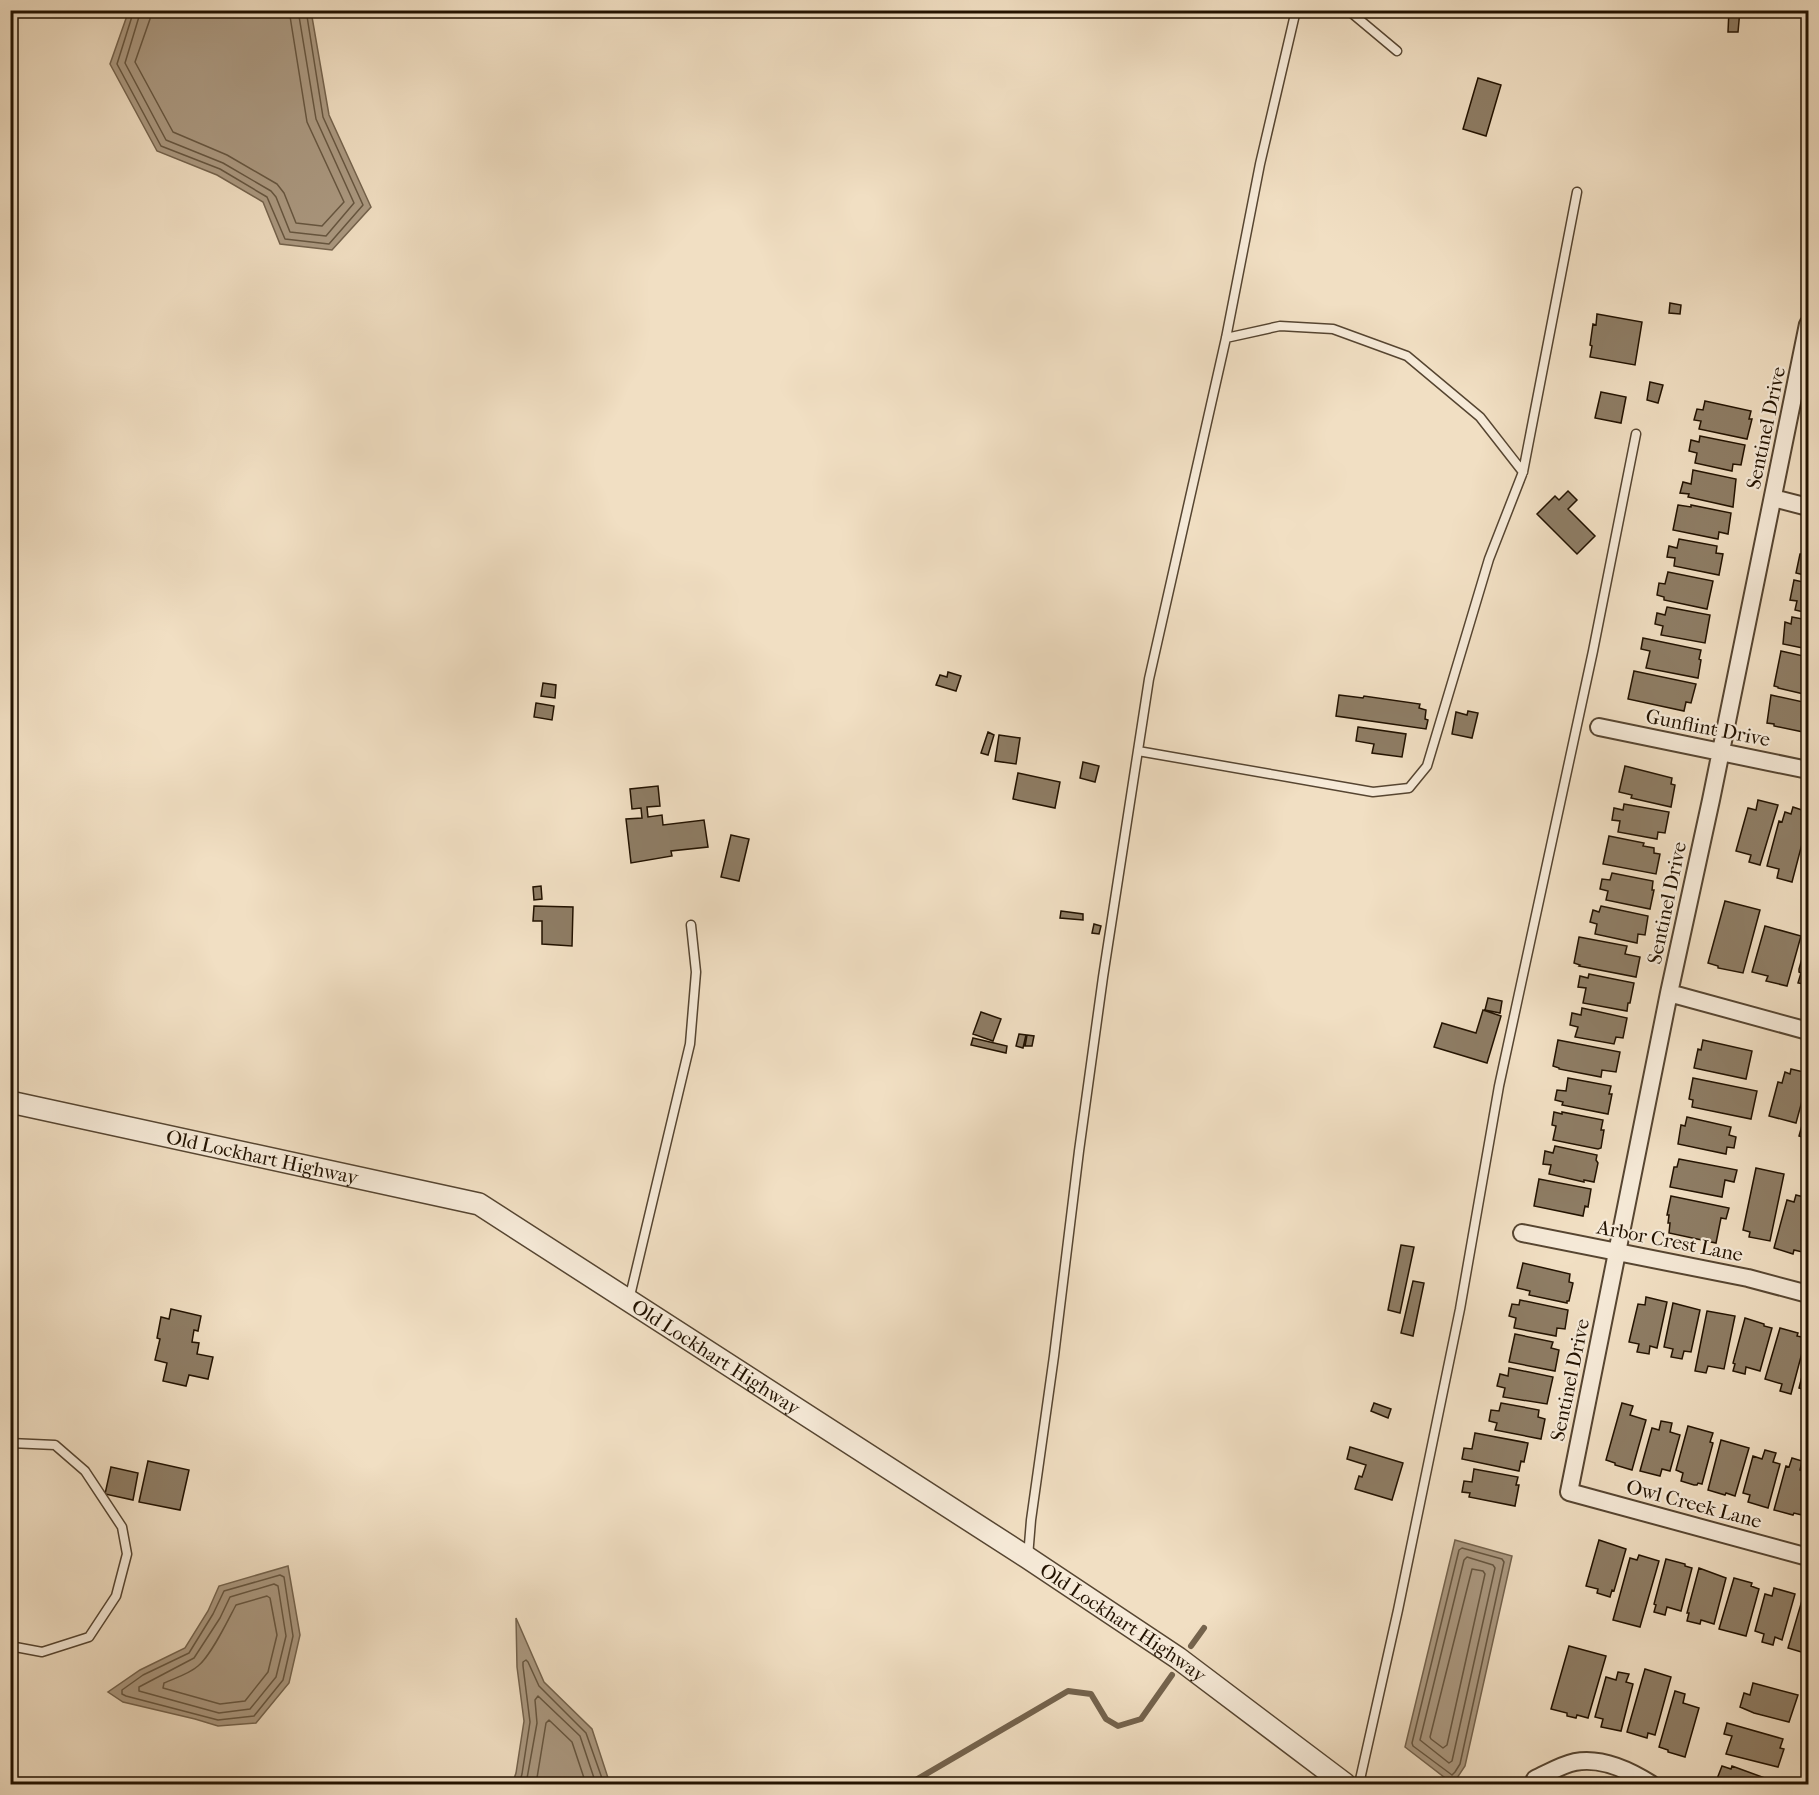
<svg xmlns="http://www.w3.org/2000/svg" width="1819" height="1795" font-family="'IM FELL French Canon',serif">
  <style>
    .water { fill: #ab9981; stroke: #74634d; stroke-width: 1.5 }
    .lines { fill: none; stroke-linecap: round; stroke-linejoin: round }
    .shore { stroke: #665640; stroke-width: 1.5 }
    .stream { stroke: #74634d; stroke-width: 6 }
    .building { fill: #8e7d65; stroke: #221200; stroke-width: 1.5 }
    .service-casing { stroke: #564531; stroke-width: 11 }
    .minor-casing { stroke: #564531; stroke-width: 20 }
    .tertiary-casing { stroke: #564531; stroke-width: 24 }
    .service { stroke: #f6ead8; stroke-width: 8 }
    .minor { stroke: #f6ead8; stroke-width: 16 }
    .tertiary { stroke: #f6ead8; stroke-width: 21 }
    .labels { text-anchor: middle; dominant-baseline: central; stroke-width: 4.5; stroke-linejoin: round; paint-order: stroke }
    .street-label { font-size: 20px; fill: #221200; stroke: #f6ead8 }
  </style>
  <rect width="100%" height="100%" fill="#f1dfc3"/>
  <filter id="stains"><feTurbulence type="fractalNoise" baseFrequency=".00333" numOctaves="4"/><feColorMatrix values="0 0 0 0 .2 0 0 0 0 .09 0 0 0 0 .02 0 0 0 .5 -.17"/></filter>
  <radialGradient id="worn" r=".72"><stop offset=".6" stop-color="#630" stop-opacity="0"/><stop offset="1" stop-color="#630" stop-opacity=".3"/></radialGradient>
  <path class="water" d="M129,10L311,11L329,115L371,207L332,250L280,244L263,202L217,175L157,151L110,64Z
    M1455,1540L1512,1556L1465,1766L1453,1784L1405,1747Z
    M288,1566L300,1635L289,1683L256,1723L218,1726L195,1719L123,1702L108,1692L140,1670L185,1648L208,1611L219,1586Z
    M516,1618L544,1682L592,1729L610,1784H512L516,1773L524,1721L517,1667Z"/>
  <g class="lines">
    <path class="shore" d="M134,10L117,64L161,146L220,169L267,197L285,239L329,244L363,205L323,117L306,10
      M141,10L125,63L166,140L223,163L271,191L276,197L290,232L326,236L354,203L316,119L298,10
      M150,10V19L135,62L173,132L227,155L277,184L284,193L296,223L322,226L344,202L307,122L289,10
      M1462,1548L1502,1559L1504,1562L1460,1764L1455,1772L1452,1775L1413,1746L1412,1743L1459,1550Z
      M1467,1557L1493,1565L1495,1568L1452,1761L1449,1763L1420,1740L1464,1560Z
      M1472,1569L1483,1571L1485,1574L1447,1745L1443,1748L1431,1739L1430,1737Z
      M280,1575L284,1577L293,1636L283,1680L254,1716L218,1720L126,1696L122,1694V1690L143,1675L189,1653L213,1614L224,1591Z
      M274,1584L278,1586L286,1636L276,1677L250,1709L219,1713L139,1691V1687L194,1658L220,1618L230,1597Z
      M267,1596L270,1598L277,1635L268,1672L245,1701L220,1704L163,1688L164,1683C175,1678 189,1674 198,1666C211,1656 228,1620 236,1605Z
      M519,1784L522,1774L530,1722L523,1666V1662L526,1660L528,1662L539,1686L586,1733L604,1784
      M526,1784L537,1723L535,1700L538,1696L580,1736L596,1784
      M536,1784L546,1723L549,1720L572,1742L586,1784"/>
    <path class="stream" d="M1191,1646L1204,1628
      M909,1784L1068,1691L1091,1694L1106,1719L1118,1726L1141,1719L1172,1675"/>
  </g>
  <path class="building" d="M1729,10H1740L1738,32H1728Z
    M1478,78L1501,85L1486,136L1463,129Z
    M1670,303L1681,305L1680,314L1669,313Z
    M1597,314L1642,322L1635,365L1590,357L1592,346L1590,345L1593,324L1596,325Z
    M1650,382L1663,385L1658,403L1647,400Z
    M1601,392L1626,397L1621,423L1595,418Z
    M1705,401L1751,411L1749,419H1752L1747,439L1699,429L1701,421L1694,420L1697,409L1703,410Z
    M1700,436L1745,445L1741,465L1733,464L1732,471L1695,463L1697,453L1689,451L1691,440L1699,442Z
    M1693,470L1736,479L1733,507L1688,497L1689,494L1680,493L1683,482L1691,484Z
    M1568,491L1577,500L1568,509L1595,536L1577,554L1537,514L1555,496L1559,500Z
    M1678,505L1691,507V505L1731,513L1728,534L1719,532L1718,539L1673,530Z
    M1679,539L1717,546L1716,553L1723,554L1719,575L1674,566L1675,558L1667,557L1669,546L1677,548Z
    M1804,546L1808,547V576L1796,573L1800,554H1802Z
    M1668,572L1713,581L1707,609L1664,600V597L1657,595L1659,583L1665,584Z
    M1794,580L1808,583V613L1795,610L1797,601L1790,600Z
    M1667,607L1710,615L1705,643L1661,635L1663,626L1655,624L1657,613L1665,615Z
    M1792,617L1808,620V649L1783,644L1785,622L1791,624Z
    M1643,638L1701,650L1699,659L1701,660L1698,678L1646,668L1650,651L1641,649Z
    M1781,651L1808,657V695L1778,688V687L1774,686Z
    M1634,671L1696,684L1691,703L1686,702L1684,711L1628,699Z
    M948,672L961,676L956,691L936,685L940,675L947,677Z
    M543,683L556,685L555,698L541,696Z
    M1339,695L1363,698L1364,696L1420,704L1419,708L1426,710L1425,719L1428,720L1426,729L1336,716Z
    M1771,695L1808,703V733L1774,726V724L1767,723Z
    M536,703L554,706L552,720L534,717Z
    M1468,711L1478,713L1472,738L1452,734L1456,712L1467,715Z
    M1358,727L1406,734L1402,757L1372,753L1374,744L1356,741Z
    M988,732L994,735L988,755L981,753Z
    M999,735L1020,738L1016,764L995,761Z
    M1083,762L1099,766L1095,782L1080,778Z
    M1625,766L1672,778L1671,784L1675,785L1671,807L1631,798L1632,795L1619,792Z
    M1018,773L1060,782L1055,808L1013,799Z
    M658,786L660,806L647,807L648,817L662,815L663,825L704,820L708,847L671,851L672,856L631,863L626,819L642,818L641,808L632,809L630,789Z
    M1758,800L1778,805L1760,865L1749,862L1751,855L1736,851L1748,808L1756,810Z
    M1624,804L1669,812L1665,833L1658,832L1657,839L1618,832L1620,821L1612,820L1614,808L1623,810Z
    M1793,807L1808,812V821L1792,882L1777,878L1779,869L1767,866L1779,821L1782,822L1785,812L1791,814Z
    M731,835L749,839L739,881L721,877Z
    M1609,836L1644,843L1643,846L1654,848V853L1660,854L1656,874L1603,864Z
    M1612,873L1653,881L1652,890H1654L1650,909L1606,900L1608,891L1600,889L1602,879L1610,880Z
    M541,886L542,899L534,900L533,887Z
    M1725,901L1760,910L1743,973L1718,968V966L1708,963Z
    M534,906L573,907L572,946L542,944V921H533Z
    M1601,906L1648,916L1645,935L1638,934L1637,943L1595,934L1597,924L1590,922L1593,910L1599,912Z
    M1061,911L1083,914V920L1060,918Z
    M1094,924L1101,926L1099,934L1092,933Z
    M1765,926L1801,936L1787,986L1766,981L1768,976L1752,972Z
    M1579,937L1627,946L1625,954L1640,957L1636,977L1579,966L1580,965L1574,963Z
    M1808,937V993L1802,991L1804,984L1798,983L1801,973L1799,972V969Z
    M1589,974L1634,983L1630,1003H1628L1627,1011L1583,1003L1586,988L1578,987L1580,976L1588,978Z
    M1488,998L1502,1001L1500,1013L1485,1010Z
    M1582,1008L1627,1018L1623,1038L1616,1037L1614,1044L1575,1037L1578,1027L1570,1025L1572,1013L1581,1015Z
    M1483,1010L1501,1016L1487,1063L1434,1047L1442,1023L1476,1033Z
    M981,1012L1001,1019L993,1041L973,1034Z
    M1019,1034L1026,1035L1023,1048L1016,1046Z
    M1027,1035L1034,1036L1032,1046H1025Z
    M973,1038L1007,1046L1006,1053L971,1045Z
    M1558,1040L1620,1052L1616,1072L1602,1070L1601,1077L1559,1069V1068L1553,1066Z
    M1703,1040L1752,1051L1746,1079L1694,1068L1698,1049L1701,1050Z
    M1791,1069L1808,1073V1079L1796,1123L1769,1116L1778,1082L1782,1083L1785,1072L1790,1074Z
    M1568,1078L1611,1086L1609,1094H1612L1608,1114L1562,1105L1563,1102L1555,1100L1557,1090L1566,1091Z
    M1693,1078L1757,1091L1751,1119L1692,1107L1693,1100L1689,1099Z
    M1808,1104V1139L1799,1136Z
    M1554,1112L1562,1114V1112L1603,1120L1601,1130H1604L1601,1148L1598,1149L1553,1140L1556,1126L1552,1125Z
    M1687,1117L1731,1127L1729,1135L1736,1137L1734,1148L1727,1147L1726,1154L1678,1144L1681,1125L1685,1126Z
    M1555,1146L1597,1155L1596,1160L1598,1163L1594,1182L1584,1180V1182L1549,1174L1551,1165L1543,1164L1545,1151L1553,1153Z
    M1679,1159L1737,1170L1734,1182L1725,1180L1722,1197L1670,1187L1674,1167H1677Z
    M1756,1168L1784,1174L1770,1241L1749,1237L1750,1232L1743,1230Z
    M1539,1179L1591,1189L1588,1207L1585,1206L1583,1216L1534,1206Z
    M1796,1195L1808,1198L1806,1206L1808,1207V1232L1803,1250L1802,1252L1794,1250L1793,1254L1774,1248L1787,1200L1794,1202Z
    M1671,1196L1729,1208L1726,1219L1721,1218L1716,1243L1669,1233L1670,1223H1668L1669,1215H1667Z
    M1401,1245L1414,1247L1400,1313L1388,1310Z
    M1523,1263L1570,1274L1569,1282L1573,1283L1569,1301H1567V1303L1529,1295L1530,1291L1517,1288Z
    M1413,1281L1424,1283L1413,1336L1401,1333Z
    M1646,1297L1667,1302L1657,1348L1650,1346L1649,1354L1637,1352L1639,1344L1629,1342L1638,1304L1645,1305Z
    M1520,1300L1568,1310L1565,1329L1557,1328L1556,1336L1514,1328L1516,1318L1509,1316L1512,1304L1519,1305Z
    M1673,1303L1700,1310L1691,1352L1684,1351L1682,1359L1671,1357L1673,1349L1664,1347Z
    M171,1309L201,1316L198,1331L194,1330L192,1342L199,1343L197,1354L213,1357L208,1379L189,1375L186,1386L163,1381L167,1363L155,1360L160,1339L157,1338L161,1317L169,1319Z
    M1707,1311L1735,1316L1724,1369L1708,1366L1706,1373L1695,1371Z
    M1745,1318L1764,1324V1326L1772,1328L1760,1371L1746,1367L1745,1374L1733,1371L1735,1364L1733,1363Z
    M1780,1328L1798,1333L1797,1336L1806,1338L1791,1394L1780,1391L1782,1384L1765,1379Z
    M1515,1334L1553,1342L1551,1348L1559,1350L1555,1371L1509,1362Z
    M1808,1353V1391L1799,1388Z
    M1509,1368L1553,1377L1547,1404L1503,1397L1505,1388L1497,1386L1500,1374L1508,1376Z
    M1374,1403L1391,1409L1388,1418L1371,1411Z
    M1501,1403L1539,1410L1538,1417L1545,1419L1541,1439L1495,1430L1497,1423L1489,1421L1491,1410L1499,1411Z
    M1622,1403L1633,1406L1630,1415L1646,1420L1632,1470L1615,1465V1463L1606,1460Z
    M1661,1421L1672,1423L1670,1432L1680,1435L1670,1471L1662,1469L1660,1476L1640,1471L1652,1428L1659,1430Z
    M1688,1426L1713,1433L1710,1442L1713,1443L1702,1484L1698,1483L1697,1485H1694L1681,1481L1683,1473L1676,1470Z
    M1475,1433L1528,1443L1524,1462L1521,1461L1519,1471L1462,1459L1464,1448L1472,1449Z
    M1721,1440L1749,1448L1735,1496L1726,1493L1725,1495L1708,1490Z
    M1350,1447L1403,1463L1392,1500L1355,1489L1359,1476L1362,1477L1366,1465L1347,1459Z
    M1765,1450L1776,1453L1773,1462L1780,1464L1768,1508L1748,1502L1750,1495L1743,1493L1753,1456L1762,1459Z
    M1792,1458L1802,1461L1800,1470L1808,1473V1493L1802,1515L1794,1513L1793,1515L1774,1510L1786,1466L1789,1467Z
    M148,1461L189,1470L180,1510L139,1502Z
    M111,1467L138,1473L133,1500L105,1494Z
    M1474,1469L1518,1477L1516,1485H1519L1515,1506L1469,1497L1470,1493L1462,1492L1464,1481L1472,1482Z
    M1599,1540L1626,1549L1614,1591L1612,1590L1610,1597L1597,1593L1598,1589L1586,1586Z
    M1639,1555L1659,1561L1640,1627L1613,1620L1630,1558L1637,1560Z
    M1666,1559L1685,1564V1566L1692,1568L1681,1611L1667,1607L1665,1615L1654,1612L1656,1605L1654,1604Z
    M1699,1568L1726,1578L1714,1624L1701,1620L1700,1624L1687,1621L1689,1613H1687Z
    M1734,1578L1752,1583L1751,1586L1759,1589L1746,1636L1719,1629Z
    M1774,1588L1795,1594L1782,1640L1775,1637L1773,1645L1762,1642L1764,1634L1755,1631L1765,1594L1772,1596Z
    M1803,1597L1808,1598V1654L1788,1648Z
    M1569,1646L1606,1656L1588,1718L1577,1715L1576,1718L1567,1716V1713L1551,1709Z
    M1645,1669L1671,1677L1655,1735L1648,1733L1647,1738L1627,1732Z
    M1618,1672L1629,1674L1626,1682L1633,1684L1621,1731L1601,1727L1603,1719L1595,1717L1606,1677L1616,1680Z
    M1753,1683L1798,1695L1789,1722L1754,1713L1740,1707L1744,1693L1750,1695Z
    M1675,1691L1685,1694L1683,1703L1699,1708L1685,1757L1668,1752V1750L1659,1747Z
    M1727,1723L1783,1739L1780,1748L1784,1749L1778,1767L1726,1754L1732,1736L1724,1734Z
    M1722,1766L1731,1769L1732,1766L1773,1781L1771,1784H1715Z"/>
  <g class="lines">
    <g class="service-casing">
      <path id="service" d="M1348,10L1397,51
        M1226,338L1280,326L1333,329L1407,356L1480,417L1523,472
        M1138,751L1373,792L1409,788L1427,766L1489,559L1523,472L1577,192
        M629,1300L690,1044L696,972L691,925
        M10,1443L55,1445L85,1471L122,1527L127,1554L116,1596L89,1637L42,1652L10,1646
        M1028,1557L1031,1520L1054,1356L1079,1151L1103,977L1149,679L1226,338L1260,164L1296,10
        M1359,1784L1398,1610L1460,1309L1499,1086L1593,651L1636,434"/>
    </g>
    <g class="minor-casing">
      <path id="minor" d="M1808,324L1711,800L1669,993L1569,1492L1808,1557
        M1773,498L1808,507
        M1599,727L1808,770
        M1669,993L1808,1031
        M1522,1233L1748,1278L1808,1294
        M1535,1779C1548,1773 1561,1765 1575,1762C1601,1757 1629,1770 1651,1784"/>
    </g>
    <g class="tertiary-casing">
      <g id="tertiary">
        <path id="s1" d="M10,1102L479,1204L1028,1558L1178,1658L1345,1784"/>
      </g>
    </g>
    <use href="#service" class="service"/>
    <use href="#minor" class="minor"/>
    <use href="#tertiary" class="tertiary"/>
  </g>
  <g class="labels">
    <g class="street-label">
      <text transform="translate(1766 428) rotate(-78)">Sentinel Drive</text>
      <text transform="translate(1708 728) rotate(11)">Gunflint Drive</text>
      <text transform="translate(1667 903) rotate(-78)">Sentinel Drive</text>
      <text stroke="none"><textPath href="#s1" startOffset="258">Old Lockhart Highway</textPath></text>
      <text transform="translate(1670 1241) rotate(11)">Arbor Crest Lane</text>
      <text stroke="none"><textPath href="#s1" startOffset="762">Old Lockhart Highway</textPath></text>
      <text transform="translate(1570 1380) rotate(-78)">Sentinel Drive</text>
      <text transform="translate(1694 1504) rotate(15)">Owl Creek Lane</text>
      <text stroke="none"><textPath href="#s1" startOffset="1248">Old Lockhart Highway</textPath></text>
    </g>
  </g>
  <rect width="1819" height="1795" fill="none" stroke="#f1dfc3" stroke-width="36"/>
  <rect x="12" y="12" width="1795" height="1771" fill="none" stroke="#221200" stroke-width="3"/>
  <rect x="18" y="18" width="1783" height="1759" fill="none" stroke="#221200" stroke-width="1.5"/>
  <rect width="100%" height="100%" filter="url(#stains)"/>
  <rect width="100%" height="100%" fill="url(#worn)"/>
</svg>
